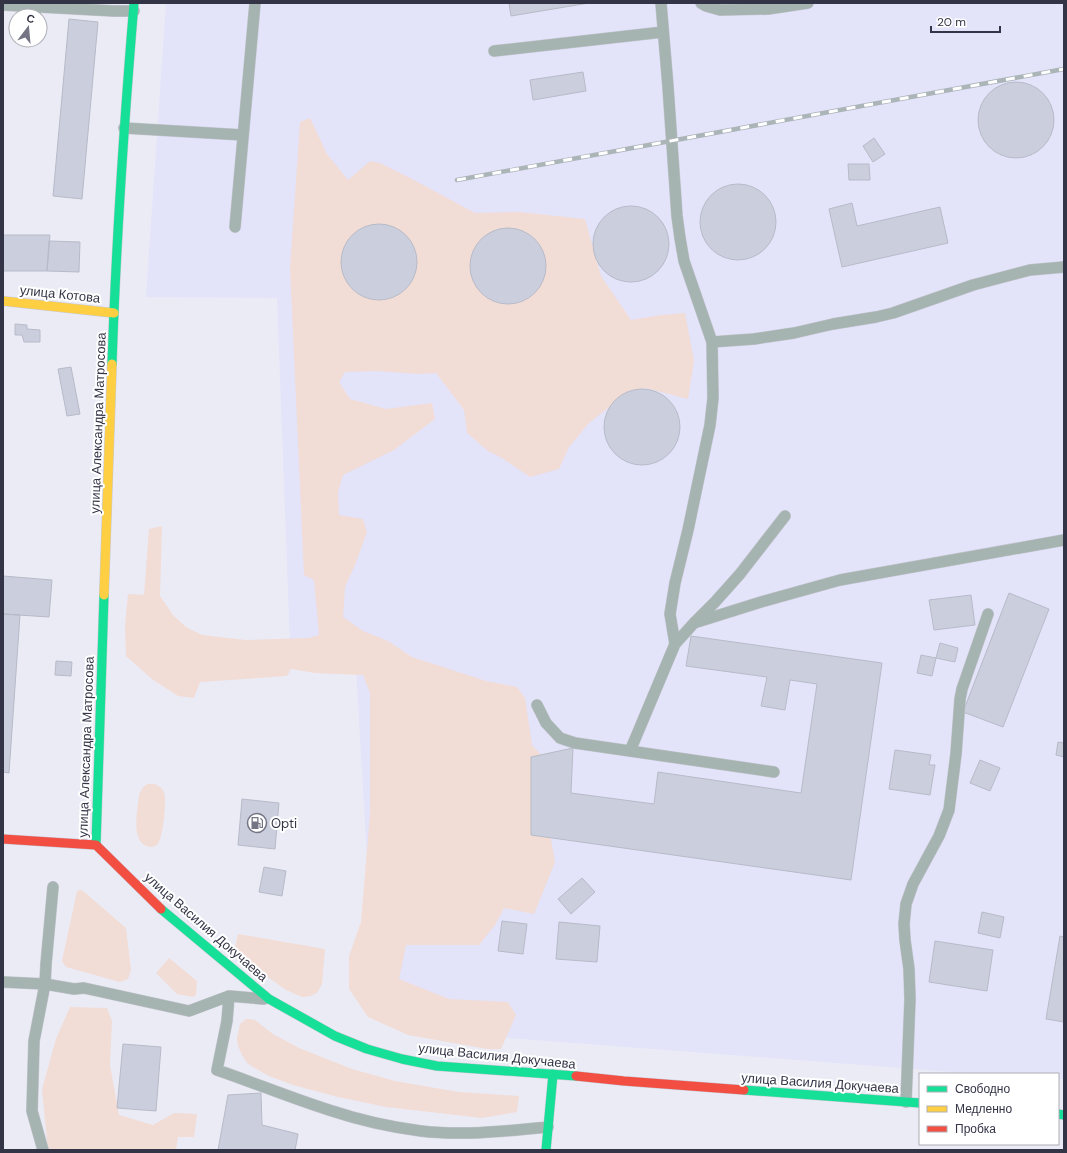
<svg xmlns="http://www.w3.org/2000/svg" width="1067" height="1153" font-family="'DM Sans',sans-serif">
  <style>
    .built { fill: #e3e3fa }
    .green { fill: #f2dcd6 }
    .building { fill: #cbcedc; stroke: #b7bbc8 }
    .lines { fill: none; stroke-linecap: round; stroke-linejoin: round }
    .lane-casing { stroke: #c7c7d2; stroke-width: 12 }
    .fast-casing { stroke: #c7c7d2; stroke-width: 10 }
    .slow-casing { stroke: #c7c7d2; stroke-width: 10 }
    .jam-casing { stroke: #c7c7d2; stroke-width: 10 }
    .lane { stroke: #a6b4b1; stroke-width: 11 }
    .fast { stroke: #16e098; stroke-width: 9 }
    .slow { stroke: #ffcf43; stroke-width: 9 }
    .jam { stroke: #f24e42; stroke-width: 9 }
    .rail-casing { stroke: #abb4b6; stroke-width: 4.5 }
    .rail { stroke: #fff; stroke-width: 3; stroke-dasharray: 9; stroke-linecap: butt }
    .labels { text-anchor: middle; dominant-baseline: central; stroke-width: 4; stroke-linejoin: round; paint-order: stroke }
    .street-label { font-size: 13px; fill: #343447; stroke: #fff }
    .poi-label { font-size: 13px; fill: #343447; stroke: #fff; text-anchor: start }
  </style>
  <rect width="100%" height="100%" fill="#ebebf6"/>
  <path class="built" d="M166,3H1064V1079H1058V1074H980L443,1033L376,1014L355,650L290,645L277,298L146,297Z"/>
  <path class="green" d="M310,118L327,154L348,180L370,161L380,163L412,179L475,213L519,212L585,219L601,276L631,320L661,315L685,313L694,361L688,399L646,388L630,391L589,423L569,447L559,469L530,477L502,458L488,451L467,433L464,410L436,373L418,374L377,371L345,372L339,382L350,399L386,409L432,403L435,419L394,450L343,475L338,492L339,515L363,519L367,532L355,565L345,587L343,617L363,631L388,641L412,657L486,681L517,687L525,698L532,745L549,764L545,805L555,862L534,914L504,908L495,925L479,945H406L399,979L449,999L508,1002L516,1015L501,1049H487L408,1035L368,1017L349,989V956L361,922L370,814V693L363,675L315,673L291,669L287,676L200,682L194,698L178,696L152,679L126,656L125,626L128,594L144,595L149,529L162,526L160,596L173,615L186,627L202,635L246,640L309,638L319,635L314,580L304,575L290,268L300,122Z
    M148,784C155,783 161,786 164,792C167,799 163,838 158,844C155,847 150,848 147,846C130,841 138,808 139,795C141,790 143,786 148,784Z
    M82,890L126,928L131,970L128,979L120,982L66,967L62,961L77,891Z
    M238,934L325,949L322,984L317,993L311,996L302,997L286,990L234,953Z
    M169,958L197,981L196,995L193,997L177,994L156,973Z
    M70,1007L107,1008L112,1021L110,1065L119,1115L153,1125L174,1113L197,1114L194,1137H178L176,1150H48L42,1089L56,1039Z
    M246,1019H250L255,1020L273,1034L299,1048L352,1069L395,1081L459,1092L519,1096L517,1112L482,1118L386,1107L338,1097L293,1085L269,1076L248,1064L242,1055L238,1046L237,1038L240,1024Z"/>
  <path class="building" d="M509,3H589L511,16Z
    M69,19L98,22L82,199L53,196Z
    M583,72L586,91L533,100L530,80Z
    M978 120a38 38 0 1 1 76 0a38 38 0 1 1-76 0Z
    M874,138L885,154L873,162L863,146Z
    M848,164H869L870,180H849Z
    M700 222a38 38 0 1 1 76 0a38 38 0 1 1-76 0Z
    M852,203L857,226L940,207L948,243L842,267L829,209Z
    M593 244a38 38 0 1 1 76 0a38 38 0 1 1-76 0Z
    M341 262a38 38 0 1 1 76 0a38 38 0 1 1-76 0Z
    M470 266a38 38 0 1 1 76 0a38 38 0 1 1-76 0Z
    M3,235H50L47,271H3Z
    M49,241L80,242L79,272L47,271Z
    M15,324L27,325V329L40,330V342H24L22,335H15Z
    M71,367L80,414L67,416L58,369Z
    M604 427a38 38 0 1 1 76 0a38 38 0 1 1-76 0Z
    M3,576L52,580L49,617L3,614Z
    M1009,593L1049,609L1003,727L963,712Z
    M971,595L975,625L934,630L929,600Z
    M3,614L20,615L9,773L3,772Z
    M691,636L882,663L851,880L531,835V757L573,748L571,793L654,804L658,772L801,793L817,684L790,680L785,710L761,706L767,677L686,666Z
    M940,643L958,648L955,662L936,658Z
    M921,655L936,658L932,676L917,673Z
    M56,661L72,662L71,676L55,675Z
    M1058,742L1064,743V757L1056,755Z
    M895,750L931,755L929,765H935L930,795L889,789Z
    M980,760L1000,768L990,791L970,783Z
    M242,799L279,803L275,849L238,845Z
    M264,867L286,871L282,896L259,892Z
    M582,878L595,892L571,914L558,899Z
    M982,912L1004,917L1000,938L978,933Z
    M502,921L527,924L523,954L498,951Z
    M559,922L600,926L597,962L556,959Z
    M1060,936L1064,937V1022L1046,1019Z
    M935,941L993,950L987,991L929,982Z
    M123,1044L161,1047L156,1111L117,1108Z
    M261,1093L262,1125L298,1134L295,1150H218L228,1095Z"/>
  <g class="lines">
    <g class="lane-casing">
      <path id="lane" d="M661,3L668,87L677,216L680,238L684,261L712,342L754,339L794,333L833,324L876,317L893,313L973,285L1030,270L1064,267
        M701,3L706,6L720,10L768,9L808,3
        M3,5L114,11H134
        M494,51L663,32
        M124,128L243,135
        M235,227L255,3
        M694,623L761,602L840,580L1064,540
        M675,644L670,614L675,583L688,530L710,425L713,398L712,342
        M537,705L546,723L560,738L575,743L774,772
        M630,751L675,644L694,623L715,602L740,574L785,516
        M3,982L45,984L46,964L53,887
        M229,996L227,1021L217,1070C255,1083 291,1098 329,1110C359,1120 390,1127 421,1131C463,1136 506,1131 548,1127
        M906,1102L910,999L909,969L905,940L904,924L906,904L913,884L939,836L949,810L956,754L960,699L962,689L988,614
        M43,1150L32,1111L34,1041L45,984L74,989L84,988L189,1011L229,996L264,999"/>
    </g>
    <g class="fast-casing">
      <path id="fast" d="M112,364C116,244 124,123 134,3
        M96,845L104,595
        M161,909L269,999L335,1036L367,1049L402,1059L437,1066L576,1076
        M744,1090L920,1103
        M1058,1114L1064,1115
        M546,1150L553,1074"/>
    </g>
    <g class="slow-casing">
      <path id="slow" d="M3,301L114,313
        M104,595L112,364"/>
    </g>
    <g class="jam-casing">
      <path id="jam" d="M3,839L96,845
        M96,845L161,909
        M576,1076L624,1081L744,1090"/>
    </g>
    <use href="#lane" class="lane"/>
    <use href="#fast" class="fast"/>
    <use href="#slow" class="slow"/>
    <use href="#jam" class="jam"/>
    <g class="rail-casing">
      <path id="rail" d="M457,180L1064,69"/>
    </g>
    <use href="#rail" class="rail"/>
  </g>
  <defs>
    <g id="fuel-ring" transform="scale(1)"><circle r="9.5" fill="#fff" stroke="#747484" stroke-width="1.5"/><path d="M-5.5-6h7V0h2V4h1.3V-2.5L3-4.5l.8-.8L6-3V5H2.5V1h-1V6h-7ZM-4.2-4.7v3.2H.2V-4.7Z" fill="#747484"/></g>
  </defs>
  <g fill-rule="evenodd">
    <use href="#fuel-ring" x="257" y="823"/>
  </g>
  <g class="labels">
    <g class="street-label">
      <text transform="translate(60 294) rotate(6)">улица Котова</text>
      <text transform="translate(98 423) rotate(-88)">улица Александра Матросова</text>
      <text transform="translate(86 747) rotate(-88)">улица Александра Матросова</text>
      <text transform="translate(206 927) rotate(41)">улица Василия Докучаева</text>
      <text transform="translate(497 1056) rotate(6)">улица Василия Докучаева</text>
      <text transform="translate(820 1083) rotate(4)">улица Василия Докучаева</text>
    </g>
    <g class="poi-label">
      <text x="271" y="823">Opti</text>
    </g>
  </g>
  <rect width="1067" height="1153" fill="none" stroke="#343447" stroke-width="8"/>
  <rect x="919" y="1073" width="140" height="72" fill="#ffffff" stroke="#aeaeb5"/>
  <rect x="927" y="1086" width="20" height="6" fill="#16e098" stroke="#aeaeb5"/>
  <text x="955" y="1093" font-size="12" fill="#343447">Свободно</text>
  <rect x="927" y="1106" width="20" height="6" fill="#ffcf43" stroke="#aeaeb5"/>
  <text x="955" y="1113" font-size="12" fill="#343447">Медленно</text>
  <rect x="927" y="1126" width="20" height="6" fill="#f24e42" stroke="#aeaeb5"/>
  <text x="955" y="1133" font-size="12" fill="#343447">Пробка</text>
  <g transform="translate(28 28) rotate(16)"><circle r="19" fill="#ffffff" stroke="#aeaeb5"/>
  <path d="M0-3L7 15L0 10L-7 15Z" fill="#747484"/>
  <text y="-6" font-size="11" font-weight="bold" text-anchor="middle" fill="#343447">С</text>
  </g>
  <path d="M931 26v6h69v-6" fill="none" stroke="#343447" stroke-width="2"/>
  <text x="937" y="26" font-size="12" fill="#343447" stroke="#ffffff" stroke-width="3" paint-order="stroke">20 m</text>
</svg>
